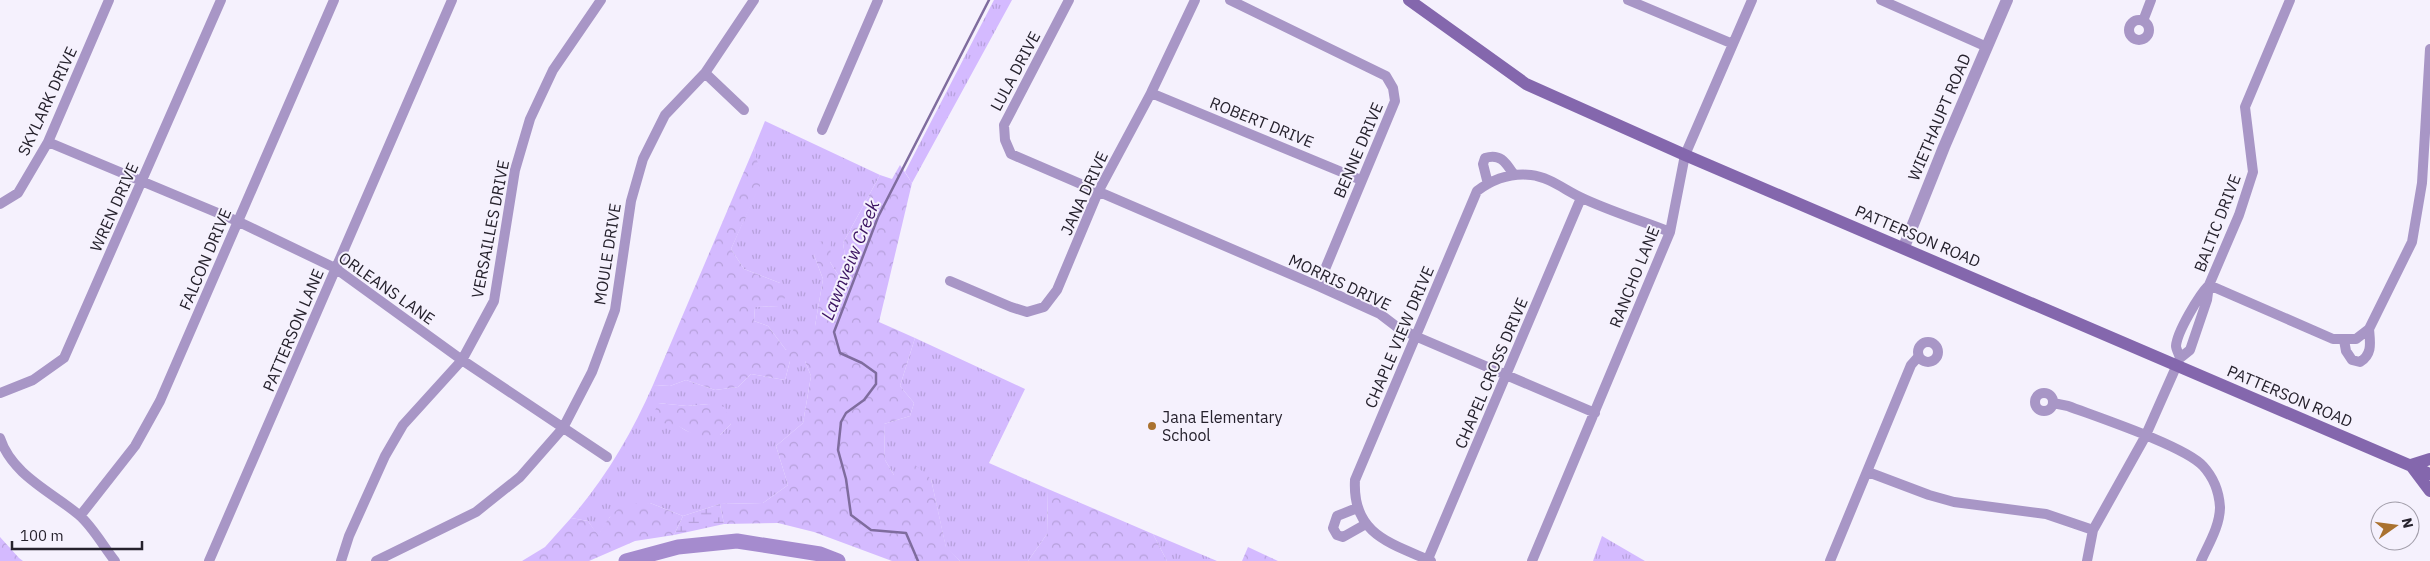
<svg xmlns="http://www.w3.org/2000/svg" width="2430" height="561" font-family="'IBM Plex Sans',sans-serif">
  <style>
    .grass { fill: url(#grass-tufts); fill-rule: evenodd }
    .forest { fill: url(#forest-crowns) }
    .wetland { fill: url(#wetland-marsh) }
    .lines { fill: none; stroke-linecap: round; stroke-linejoin: round }
    .stream { stroke: #7f6c9e; stroke-width: 2.5 }
    .river { stroke: #a58bce; stroke-width: 15 }
    .minor { stroke: #a896c6; stroke-width: 10 }
    .tertiary { stroke: #a896c6; stroke-width: 12 }
    .secondary { stroke: #8467ad; stroke-width: 12 }
    .poi-dot { fill: #aa722f; stroke: #f5f1fd; stroke-width: 2 }
    .labels { text-anchor: middle; dominant-baseline: central; stroke-width: 4; stroke-linejoin: round; paint-order: stroke }
    .street-label { font-size: 16px; fill: #26222d; stroke: #f5f1fd }
    .poi-label { font-size: 16px; fill: #26222d; stroke: #f5f1fd; text-anchor: start }
    .water-label { font-size: 18px; font-style: italic; fill: #3b1362; stroke: #f5f1fd }
  </style>
  <defs>
    <pattern id="grass-tufts" width="24" height="20" patternUnits="userSpaceOnUse" patternTransform="scale(1.25)"><rect width="24" height="20" fill="#d4baff"/><path d="M3 7l-1-3M5 7V3M7 7l1-3M15 17l-1-3M17 17v-4M19 17l1-3" fill="none" stroke="#b6a0db"/></pattern>
    <pattern id="forest-crowns" width="20" height="18" patternUnits="userSpaceOnUse" patternTransform="scale(1.25)"><rect width="20" height="18" fill="#d4baff"/><path d="M2 6a3 3 0 1 1 6 0M12 15a3 3 0 1 1 6 0" fill="none" stroke="#b6a0db"/></pattern>
    <pattern id="wetland-marsh" width="20" height="14" patternUnits="userSpaceOnUse" patternTransform="scale(1.25)"><rect width="20" height="14" fill="#d4baff"/><path d="M1 5h8M5 5V1M11 12h8M15 12V8" fill="none" stroke="#b6a0db"/></pattern>
  </defs>
  <rect width="100%" height="100%" fill="#f5f1fd"/>
  <path class="grass" d="M994,0H1012L912,183L905,172Z
    M765,121L880,175L843,243L847,268L842,281L830,262V241L814,255L823,279L815,326L786,350L768,326L754,321L755,307L779,306L780,283L744,269L731,249L761,181L754,148Z
    M915,338L1025,389L989,463L1048,489L1047,534L1028,561H960L946,548L931,479L894,475L885,460L884,424L910,416L914,403L900,386Z
    M790,361H805L811,376L803,423L776,446L788,485L763,503L720,504L683,516L650,503L610,517L598,536L588,521L571,518C605,479 632,433 653,385L670,386L686,380L715,390L738,387L751,374L785,380ZM658,403L687,406L709,404L731,424L720,435C684,436 680,429 658,403Z
    M1153,534L1217,561H1167Z
    M1602,536L1645,561H1593Z"/>
  <path class="forest" d="M754,148L762,181L731,249L744,269L780,283L787,294L780,306L755,307L754,321L768,326L786,350L795,325L815,326L823,279L814,255L818,242L831,240L830,262L842,281L847,268L843,243L880,175L892,179L900,165L912,183L879,322L915,338L900,386L914,403L910,416L884,424L885,460L894,475L913,463L931,479L946,547L960,561H892L814,532L778,523L724,524L720,504L763,503L788,485L776,446L803,423L811,376L805,361H790L785,380L751,374L738,387L715,390L686,380L670,386L653,385Z
    M658,403L687,406L709,404L725,407L731,424L720,435L696,436L678,426L663,423L653,416Z
    M1048,489L1153,534L1167,561H1028L1047,534Z
    M650,503L683,516L674,535L635,541L589,561H522L545,547L571,518L588,521L598,535C615,508 617,504 650,503Z
    M0,537L19,558L23,561H0Z
    M1248,547L1278,561H1242Z"/>
  <path class="wetland" d="M720,504L724,524L674,535L683,516Z"/>
  <g class="lines">
    <path class="stream" d="M918,561L906,533L871,530L851,515L846,479L838,450L841,422L846,413L864,400L876,384V373L862,363L840,353L834,332L878,217L989,0"/>
    <path class="river" d="M626,561L678,547L737,541L820,554L838,561"/>
    <path class="minor" d="M1069,0L1004,125L1005,140L1011,154L1318,286L1380,314L1397,327L1415,336L1595,413
      M1230,0L1386,76L1393,88L1395,101L1318,286
      M1628,0L1733,44
      M1881,0L1987,47
      M2129 30a10 10 0 1 1 20 0a10 10 0 1 1-20 0Z
      M2143,21L2151,0
      M705,73L744,110
      M1151,93L1361,180
      M822,130L878,0
      M48,142L237,221L335,268L462,360L607,457
      M1488,184L1483,164L1485,158C1501,153 1506,163 1514,175
      M0,204L18,193L48,142L109,0
      M950,281L1011,307L1027,312L1044,307L1057,290L1098,192L1151,93L1195,0
      M2209,285L2333,339H2356L2369,329L2412,242L2422,183L2430,49
      M2344,340L2346,351L2352,360L2360,362C2373,354 2370,342 2369,329
      M1918 352a10 10 0 1 1 20 0a10 10 0 1 1-20 0Z
      M2180,358C2179,354 2176,349 2176,346C2177,332 2199,295 2209,285
      M2035 402a9 9 0 1 1 18 0a9 9 0 1 1-18 0Z
      M0,393L33,380L64,358L221,0
      M2053,403L2068,406C2097,417 2185,446 2203,466C2214,478 2219,491 2220,507C2220,526 2208,545 2201,561
      M0,438C12,475 52,492 79,515C93,527 103,546 115,561
      M1868,472L1929,495L1954,502L2046,514L2093,530
      M1357,508L1337,516L1333,528L1337,535L1343,537L1366,524
      M80,516L135,446L160,401L334,0
      M1428,559L1581,198
      M209,561L452,0
      M341,561L349,536L385,456L403,425L462,360L494,301L515,170L530,119L553,70L601,0
      M376,561L476,512L520,477L563,428L592,372L615,310L631,201L643,159L665,115L705,73L754,0
      M1431,561C1390,543 1352,534 1355,480L1477,191C1493,179 1512,173 1531,175C1549,177 1565,190 1580,197C1609,211 1640,220 1670,232
      M1532,561L1670,232L1685,155L1752,0
      M1830,561L1911,365L1919,356
      M2087,561L2093,530L2145,437L2180,358L2190,350L2207,300L2209,285L2239,215L2253,172L2245,107L2290,0"/>
    <path class="tertiary" d="M1904,247L1944,147L2007,0"/>
    <path class="secondary" d="M1409,0L1526,84L1685,155L2430,474
      M2411,465L2430,459
      M2412,467L2430,491"/>
  </g>
  <circle class="poi-dot" cx="1152" cy="426" r="5"/>
  <g class="labels">
    <g class="street-label">
      <text transform="translate(1015 71) rotate(-62)">LULA DRIVE</text>
      <text transform="translate(47 101) rotate(-65)">SKYLARK DRIVE</text>
      <text transform="translate(1939 117) rotate(-67)">WIETHAUPT ROAD</text>
      <text transform="translate(1262 122) rotate(22)">ROBERT DRIVE</text>
      <text transform="translate(1358 150) rotate(-67)">BENNE DRIVE</text>
      <text transform="translate(1084 193) rotate(-65)">JANA DRIVE</text>
      <text transform="translate(114 207) rotate(-66)">WREN DRIVE</text>
      <text transform="translate(2217 223) rotate(-69)">BALTIC DRIVE</text>
      <text transform="translate(490 229) rotate(-79)">VERSAILLES DRIVE</text>
      <text transform="translate(1918 236) rotate(23)">PATTERSON ROAD</text>
      <text transform="translate(607 254) rotate(-81)">MOULE DRIVE</text>
      <text transform="translate(205 259) rotate(-67)">FALCON DRIVE</text>
      <text transform="translate(1634 277) rotate(-68)">RANCHO LANE</text>
      <text transform="translate(1340 282) rotate(25)">MORRIS DRIVE</text>
      <text transform="translate(387 288) rotate(35)">ORLEANS LANE</text>
      <text transform="translate(293 330) rotate(-67)">PATTERSON LANE</text>
      <text transform="translate(1399 337) rotate(-67)">CHAPLE VIEW DRIVE</text>
      <text transform="translate(1491 373) rotate(-67)">CHAPEL CROSS DRIVE</text>
      <text transform="translate(2290 396) rotate(23)">PATTERSON ROAD</text>
    </g>
    <g class="poi-label">
      <text x="1162" y="417">Jana Elementary<tspan x="1162" dy="18">School</tspan></text>
    </g>
    <g class="water-label">
      <text transform="translate(850 260) rotate(-68)">Lawnveiw Creek</text>
    </g>
  </g>
  <g transform="translate(2395 526) rotate(76)"><circle r="24" fill="#f5f1fd" stroke="#a29eaa"/>
  <path d="M0-4L9 19L0 12L-9 19Z" fill="#aa722f"/>
  <text y="-8" font-size="14" font-weight="bold" text-anchor="middle" fill="#26222d">N</text>
  </g>
  <path d="M12 541v8h130v-8" fill="none" stroke="#26222d" stroke-width="2.5"/>
  <text x="20" y="541" font-size="15" fill="#26222d" stroke="#f5f1fd" stroke-width="4" paint-order="stroke">100 m</text>
</svg>
